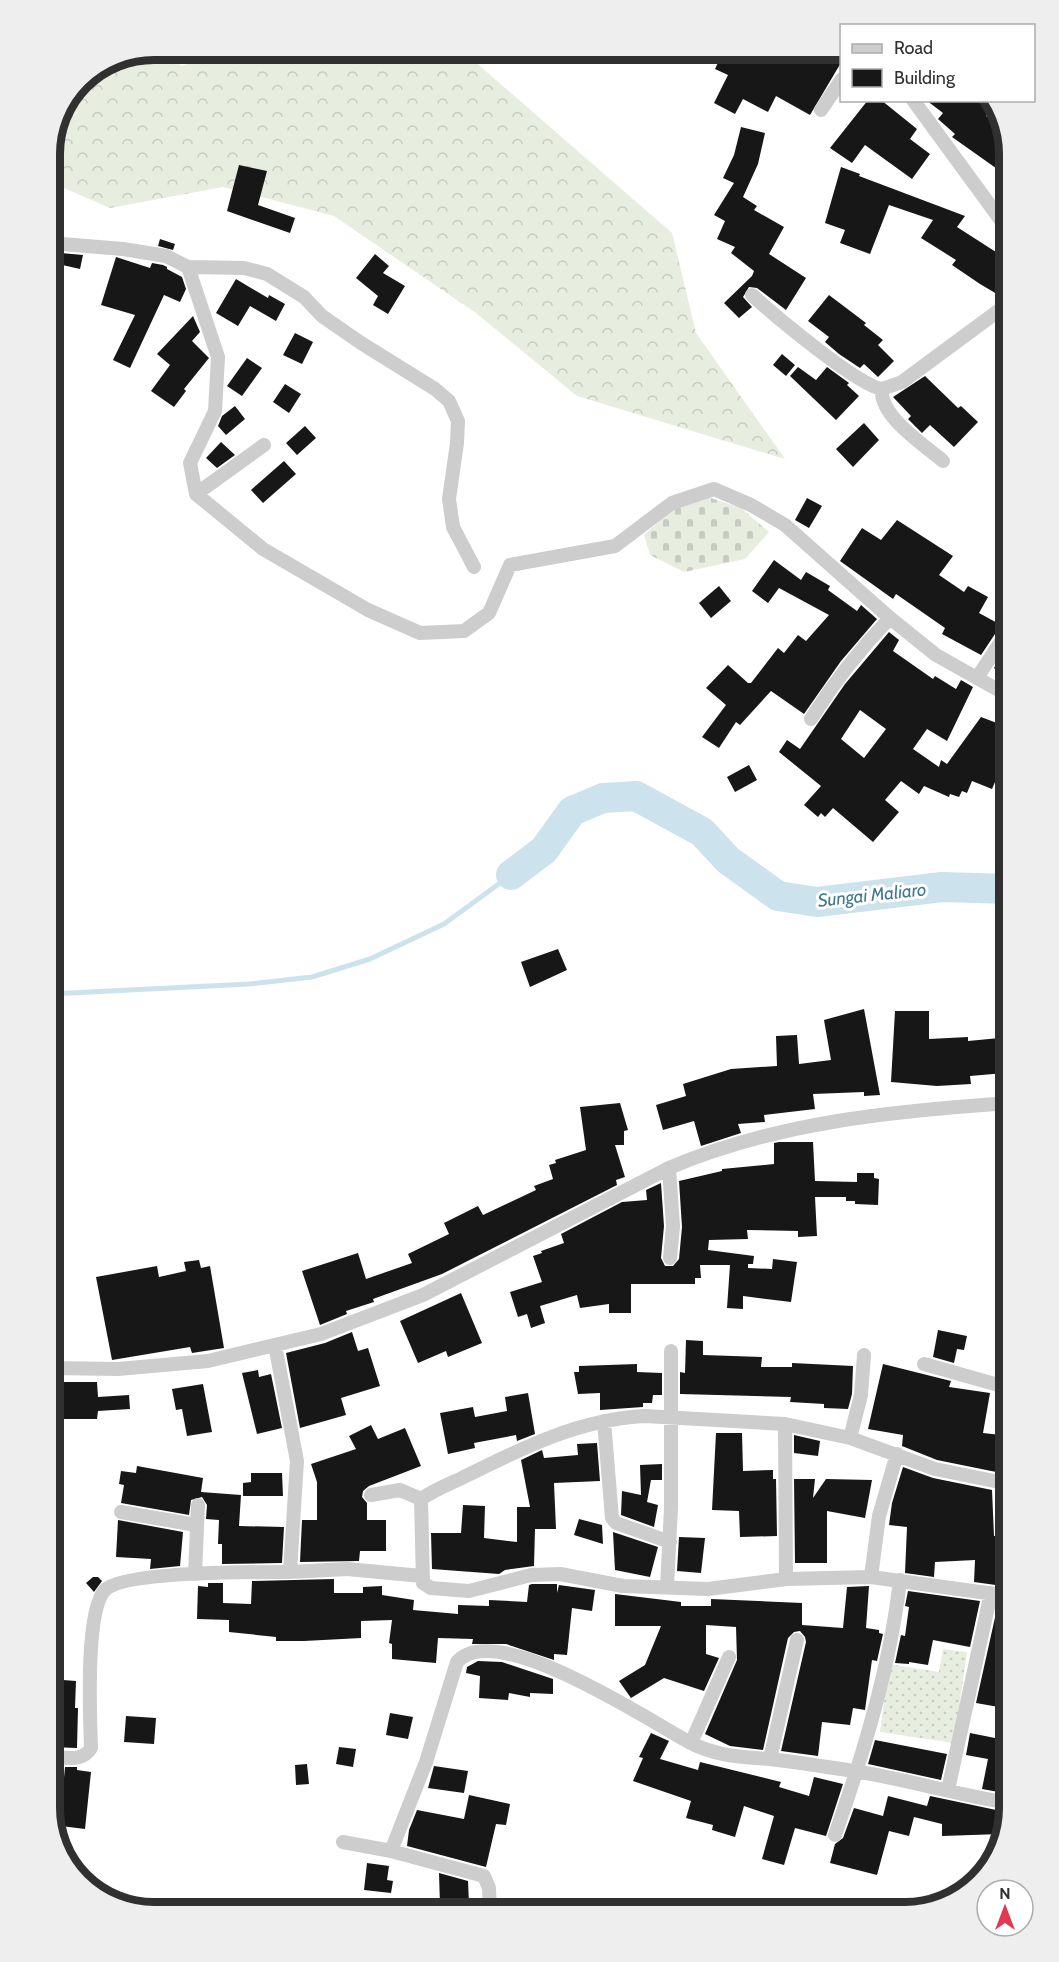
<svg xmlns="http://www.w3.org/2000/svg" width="1059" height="1962" font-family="Cabin,sans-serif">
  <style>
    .grass { fill: url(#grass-dots) }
    .forest { fill: url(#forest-crowns) }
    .cemetery { fill: url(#cemetery-stones) }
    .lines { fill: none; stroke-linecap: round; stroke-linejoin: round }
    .stream { stroke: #cce2ec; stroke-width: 5 }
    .river { stroke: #cce2ec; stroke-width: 30 }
    .building { fill: #171717; fill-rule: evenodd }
    .minor { stroke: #cdcdcd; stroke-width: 14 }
    .labels { text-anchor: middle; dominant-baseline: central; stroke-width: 6; stroke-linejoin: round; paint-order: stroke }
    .water-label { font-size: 18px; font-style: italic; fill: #407791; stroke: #fff }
    .rim { fill: none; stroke: #303030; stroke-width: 8 }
  </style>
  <defs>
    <pattern id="grass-dots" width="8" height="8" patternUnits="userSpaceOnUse" patternTransform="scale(1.5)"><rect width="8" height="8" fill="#e7eddf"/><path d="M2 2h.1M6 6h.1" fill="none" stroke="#c6ccc0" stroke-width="1.8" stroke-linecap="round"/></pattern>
    <pattern id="forest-crowns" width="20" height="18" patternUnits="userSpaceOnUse" patternTransform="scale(1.5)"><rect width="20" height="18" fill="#e7eddf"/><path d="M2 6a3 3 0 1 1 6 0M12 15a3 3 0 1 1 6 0" fill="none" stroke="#c6ccc0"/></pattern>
    <pattern id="cemetery-stones" width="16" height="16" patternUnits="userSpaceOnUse" patternTransform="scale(1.5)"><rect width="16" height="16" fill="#e7eddf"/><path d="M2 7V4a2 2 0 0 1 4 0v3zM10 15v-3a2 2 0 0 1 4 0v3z" fill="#c6ccc0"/></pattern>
  </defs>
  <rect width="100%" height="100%" fill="#fff"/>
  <path class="grass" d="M943,1649L967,1652L954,1743L880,1732L889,1664L939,1672Z"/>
  <path class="forest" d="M466,54L672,233L696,333L785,459L577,396L476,313L334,216L223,187L110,208L50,182V147L80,80L114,57H170L182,66L207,56Z"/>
  <path class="cemetery" d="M705,496L741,508L769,532L745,559L684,572L650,555L644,535L677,506Z"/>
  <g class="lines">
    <path class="stream" d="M50,994L249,984L312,977L370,959L444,924L511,875"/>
    <path class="river" d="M511,875L544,850L572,811L603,798L636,796L702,832L728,860L778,896L817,902L942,887L1009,889"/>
  </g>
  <path class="building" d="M834,50L842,55V61L810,115L776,96L768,112L743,99L735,114L714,103L728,75L715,69L723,52Z
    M868,100H881L917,129L910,139L930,154L912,179L865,145L852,163L830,148Z
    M926,100H991L993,104L986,116L1005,129L1010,154V178L952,137L955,134L938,119L943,113Z
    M741,127L765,133L758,164L743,197L757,206L754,210L784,227L769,254L806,278L786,310L757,288L749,287L743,297L752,307L739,318L724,303L752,276L754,271L731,253L735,247L717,239L725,221L714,215L734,183L723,178L734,155Z
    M239,165L267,171L258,205L295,218L290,233L227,211Z
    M841,167L860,174L859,176L965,216L957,227L999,254L1001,251L1010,256V294L1002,297L980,284L952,265L956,260L921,238L933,220L889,205L870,254L840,243L845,230L825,223Z
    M160,239L175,244L173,250L158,246Z
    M61,253L83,255L80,269L58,264Z
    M375,254L389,266L383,273L405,286L388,314L373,305L378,296L356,278Z
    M116,257L150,268L152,263L163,265L167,267V269L182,277L186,289L180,302L164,295L130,368L113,360L135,315L101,305Z
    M236,279L268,298L269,295L285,304L276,321L250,306L238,326L216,313Z
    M829,295L866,323L864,325L883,340L878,345L894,361L878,377L864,364L860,368L839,354L825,342L829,337L808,321Z
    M193,316L200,332L192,341L209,358L184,389L186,391L174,407L151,391L170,365L157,354Z
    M295,333L313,342L302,364L283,355Z
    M782,354L795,365L786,376L773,365Z
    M247,358L262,368L242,396L227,386Z
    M798,367L816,380L827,367L849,383L847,385L859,396L836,420L790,376Z
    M925,376L958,408L961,406L978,422L954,447L930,425L922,433L908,419L911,416L893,397Z
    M285,384L301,394L289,413L273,402Z
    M235,406L245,419L226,435L218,426L222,416Z
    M864,423L879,440L853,467L836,449Z
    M305,426L316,438L297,455L286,443Z
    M221,442L235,455L217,468L206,458Z
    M284,461L296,474L263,503L251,490Z
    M807,498L822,506L809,528L795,520Z
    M897,520L953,556L939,575L964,592L968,586L988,597L979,613L1001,625L981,655L942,634L945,628L922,612L896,594L893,599L840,561L862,528L881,540Z
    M774,560L801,580L806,572L830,586L828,590L857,611L861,605L877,619L841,661L804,714L771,691L740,725L736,722L719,748L702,737L726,705L706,688L728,665L748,683H751L778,648L784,653L798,635L806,641L829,615L779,588L768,603L752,591Z
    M719,586L731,601L711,618L699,603Z
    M889,632L899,640L893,651L933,679L935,676L956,689L961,680L973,687L947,741L927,729L913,749L939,767L941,760L947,764L981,717L1010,728V773L1001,768L992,789L972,781L967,793L962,791L959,797L950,794L949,797L924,786L919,794L901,781L885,800L899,812L873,842L833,808L825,817L821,813L818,817L804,805L821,786L779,752L787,740L800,749L845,684ZM860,710L886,729L864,758L841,739Z
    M1008,646L1010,647V678L994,668Z
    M749,765L757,780L735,792L727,777Z
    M558,949L567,970L530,987L521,962Z
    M864,1009L880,1095L864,1096V1092L813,1094L815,1109L764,1115L765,1122L738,1124L741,1133L701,1146L694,1121L663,1130L656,1105L686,1096L683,1084L731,1069L777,1066L776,1036L797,1035L799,1064L831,1060L824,1020Z
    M895,1011H929V1039L968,1037V1041L1010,1037V1066H1005V1073L970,1076L971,1084L937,1086L891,1082Z
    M620,1103L628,1130L624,1131V1145H615L625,1177L616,1180L617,1185L442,1274L373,1299L374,1302L346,1311L347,1314L320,1325L302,1271L358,1253L366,1279L412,1263L408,1254L449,1234L444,1223L478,1206L483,1215L536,1190L534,1186L553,1179L549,1165L556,1163L555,1160L586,1150L580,1107Z
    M779,1142H813L815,1181L857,1182V1173H874V1178L879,1179L878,1205L855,1204V1201H846V1197H815L817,1236L798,1237V1231L747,1230L748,1239L709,1240L708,1250L754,1256L753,1264H748V1268L772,1269L773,1259L797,1262L791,1302L743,1296V1309L727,1308L730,1265H700L701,1278H695V1284H631V1313H609V1304L580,1308L577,1295L540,1306L545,1323L531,1328L527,1314L518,1317L510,1292L542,1282L533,1256L542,1253L541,1251L564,1243L561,1234L622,1202L647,1200L646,1190L661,1183L664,1226L661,1258L665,1266H673L679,1259L682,1227L679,1181L722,1171V1169L774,1164V1143Z
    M199,1260L201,1268L210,1266L224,1348L192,1353L190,1347L112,1360L96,1277L157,1266L159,1277L186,1271L184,1262Z
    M461,1293L482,1343L448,1357L446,1351L418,1363L400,1321Z
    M938,1330L967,1336L964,1350L957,1349L954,1363L933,1357Z
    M352,1332L358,1351L368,1348L380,1386L341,1398L346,1415L300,1428L286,1353L325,1343Z
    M686,1340L703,1341V1355L762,1357L761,1367H792V1363L853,1366L852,1394L848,1409L824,1408V1404L790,1402L791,1397L680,1394V1372L685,1373Z
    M637,1364V1372L662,1373V1395H653L652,1403H643V1407L600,1410V1393L578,1394L574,1372H579V1366Z
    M883,1364L951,1381L949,1387L990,1393L983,1433L1010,1436L1006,1474L937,1460L902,1446L903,1435L868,1429Z
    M258,1370L259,1377L271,1374L282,1428L257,1434L242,1373Z
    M59,1382H97L98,1397L129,1395L130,1409L98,1411L97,1419H50V1384Z
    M203,1384L212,1432L187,1436L182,1409L176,1410L172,1389Z
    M528,1393L535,1434L517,1441L516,1435L474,1443L475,1448L448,1454L440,1413L473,1407L475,1417L507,1411L505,1397Z
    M371,1425L378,1439L405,1428L421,1466L369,1486L363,1491L362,1497L367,1503V1520H386V1551H360L359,1561L300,1562L302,1520H317V1482L311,1464L356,1449L349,1436Z
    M716,1433H742L743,1471L773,1470V1479H776L777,1536L740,1537L739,1511L712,1510Z
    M794,1435L820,1441L818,1456L794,1453Z
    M597,1443L600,1481L554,1483L556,1529H535L534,1566L505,1570L499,1574L432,1569L431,1533H461L463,1505L485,1506L484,1538L517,1542V1507H530L521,1460L542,1450L544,1458L578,1455L577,1444Z
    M662,1464V1480H651L647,1502L658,1505L654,1527L621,1515L622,1491L641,1495L640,1465Z
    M137,1466L203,1478L201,1492L241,1495L239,1526L284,1527L282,1563L222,1564V1544H218L219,1520L206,1519L207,1505L202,1497L191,1500L189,1515L121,1503L124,1485L119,1484L121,1471L136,1473Z
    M903,1467L933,1478L992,1490L994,1536L1010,1535V1587L974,1582L975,1560L935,1562L934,1577L905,1573L907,1527L889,1525L892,1503Z
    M251,1473H282L283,1496H243V1483L251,1482Z
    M794,1479H815L813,1498L826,1479L872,1480L865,1518L827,1511V1563H795Z
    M579,1519L602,1525L603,1544L574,1535Z
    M118,1520L183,1532L180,1566L150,1569L151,1559L116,1557Z
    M613,1532L658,1547L650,1577L615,1570Z
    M679,1537L705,1538L701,1573L677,1571Z
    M93,1577H98L102,1581L94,1592L86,1583Z
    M334,1579V1593H363V1587L382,1586V1595L414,1600L413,1610L458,1614V1605L489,1606V1600L527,1602L529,1585L532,1584H557V1593L559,1585L595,1590L592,1611L572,1608L567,1655L554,1654V1660L506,1644H472L473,1639L438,1638L436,1663L392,1659V1644L389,1643L392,1620L361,1621V1638L304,1641H276V1637L229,1632V1620L197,1619L198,1586L208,1587V1583H223V1603L251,1604L252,1581Z
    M869,1586L866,1628L879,1630V1633L883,1634L877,1661L872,1660L865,1710L853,1708L850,1725L822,1722L818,1756L781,1751L806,1642L805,1637L800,1631L794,1632L788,1638L763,1750L730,1746L705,1734L737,1660L736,1627L706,1625V1654L719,1658L704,1691L664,1678L631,1698L619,1681L645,1665L661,1626H615V1594L681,1602V1606H711V1599L802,1603V1625L843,1628L847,1587Z
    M908,1591L980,1601L970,1647L933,1640L928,1665L909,1662V1664L895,1663L901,1635L905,1636L909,1607L905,1606Z
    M998,1604L1010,1605V1709L976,1703Z
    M478,1661L502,1662L553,1679V1694L530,1693V1697L509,1693L508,1700L479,1698L480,1676L466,1673L467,1667Z
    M50,1679L76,1681L75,1708H78L77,1748L50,1747Z
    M390,1713L413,1717L408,1739L386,1735Z
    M126,1716L156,1718L154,1744L124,1742Z
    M651,1733L669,1741L660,1759L698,1770L700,1762L781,1782L779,1787L809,1796L814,1777L843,1784L826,1836L795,1828L784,1865L762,1859L774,1816L744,1806L735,1837L712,1830L713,1825L686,1818L691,1801L633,1781L643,1758L639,1757Z
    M970,1733L1010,1741V1794L982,1789L988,1759L966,1755Z
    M875,1740L947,1754L941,1780L868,1764Z
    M339,1747L356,1749L353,1767L336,1764Z
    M307,1764L309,1784L296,1785L295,1765Z
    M434,1766L468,1771L464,1793L428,1788Z
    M65,1767H77V1770L91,1772L85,1829L53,1825L50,1798L62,1799Z
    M469,1795L510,1804L506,1825L496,1824L486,1867L407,1846L409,1830L417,1810L464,1819Z
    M888,1796L927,1806L930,1796L1001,1811V1834L942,1836V1824L914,1817L909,1836L889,1831L877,1875L830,1863L835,1844L843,1838L854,1808L883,1816Z
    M367,1863L389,1866L387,1880L393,1881L391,1893L364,1890Z
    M439,1873L468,1881L469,1904L440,1905Z"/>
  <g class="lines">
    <path class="minor" d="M913,100L1000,219L1009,227
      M821,110L842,79
      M50,243L123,249L166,256L188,267L244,268L267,274L304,297L322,316L361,343L435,389L449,401L458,421L457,443L449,499L453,527L474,567
      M188,267L218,357L215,411L190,463L196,494L263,549L368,610L420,633L464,631L489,613L510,565L615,546L672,503L714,489L751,505L785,525L890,618L936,655L1009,696
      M752,295C774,315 857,385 882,389L902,382L1009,303
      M882,389C879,416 924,445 943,461
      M196,494L264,445
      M977,678L1009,629
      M811,719C834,682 860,649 890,618
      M669,1168L673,1226L670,1258
      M924,1364L1009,1388
      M50,1368L118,1369L208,1361L321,1334L423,1295L669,1168C777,1122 894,1111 1009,1103
      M604,1421L612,1518L616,1523L670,1542
      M785,1424L786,1579
      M850,1438L861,1395L864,1355
      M371,1495L400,1490L421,1499
      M121,1512L196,1525
      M290,1572L347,1569L422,1576
      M195,1574L198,1505
      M871,1577L879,1516L897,1454
      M667,1587L671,1508V1351
      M1009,1596L871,1577L786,1579L708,1589L623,1586L560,1574L531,1575L469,1591L431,1588L423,1583L421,1499C434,1490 449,1484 462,1478C520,1449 579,1419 645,1416L785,1424L850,1438L935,1469L1009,1484
      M691,1743L729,1657
      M50,1756C65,1757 82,1763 91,1748C90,1717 85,1611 105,1590C124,1571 259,1572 290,1572L297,1461L275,1345
      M770,1759L797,1640
      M948,1790L991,1593
      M835,1835C864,1752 890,1667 900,1580
      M343,1842L391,1851L484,1876L489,1888L490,1912
      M391,1851L426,1762L457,1662C495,1618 648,1720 689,1742C715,1756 741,1757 769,1759C797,1762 826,1767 854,1771C906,1779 957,1795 1009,1803"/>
  </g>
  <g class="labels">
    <g class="water-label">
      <text transform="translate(872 895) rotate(-6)">Sungai Maliaro</text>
    </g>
  </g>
  <path d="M0 0H1059V1962H0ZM154 60H905A94 94 0 0 1 999 154V1808A94 94 0 0 1 905 1902H154A94 94 0 0 1 60 1808V154A94 94 0 0 1 154 60Z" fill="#eee" fill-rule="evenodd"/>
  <path class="rim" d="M154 60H905A94 94 0 0 1 999 154V1808A94 94 0 0 1 905 1902H154A94 94 0 0 1 60 1808V154A94 94 0 0 1 154 60Z"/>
  <rect x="840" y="24" width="195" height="78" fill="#ffffff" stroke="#acacac" stroke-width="1.5"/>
  <rect x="852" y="44" width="30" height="9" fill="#cdcdcd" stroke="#acacac" stroke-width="1.5"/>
  <text x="894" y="54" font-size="18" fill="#303030">Road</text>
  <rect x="852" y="69" width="30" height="18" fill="#171717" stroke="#acacac" stroke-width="1.5"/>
  <text x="894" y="84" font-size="18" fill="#303030">Building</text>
  <g transform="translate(1005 1908)"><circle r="28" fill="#ffffff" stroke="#acacac" stroke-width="1.5"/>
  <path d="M0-4.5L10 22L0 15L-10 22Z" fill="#e13951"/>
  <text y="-9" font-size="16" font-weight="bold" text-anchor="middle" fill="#303030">N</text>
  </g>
</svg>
